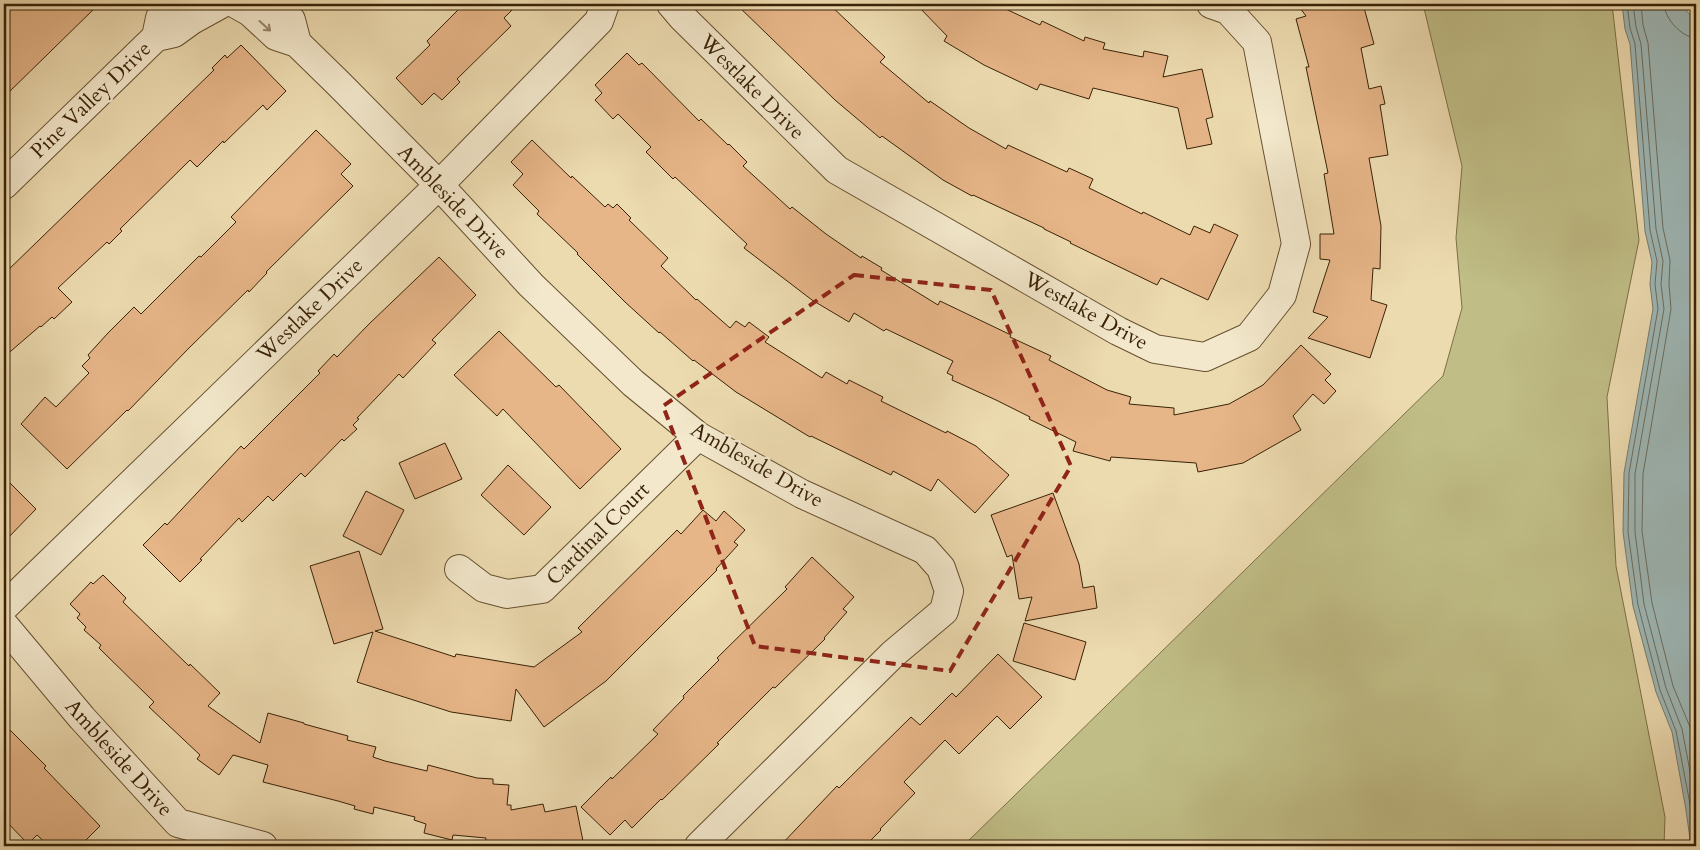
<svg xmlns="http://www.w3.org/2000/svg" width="1700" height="850" font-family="Cardo,serif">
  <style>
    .green { fill: #c0bd86; stroke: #7c7046 }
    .water { fill: #9eb8b7; stroke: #767c70 }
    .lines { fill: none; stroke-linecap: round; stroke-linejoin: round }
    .shore { stroke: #6c6d5e; stroke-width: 1 }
    .building { fill: #e6b588; stroke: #392206 }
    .minor-casing { stroke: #665030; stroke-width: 30 }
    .minor { stroke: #f3e8cc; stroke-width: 28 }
    .oneway { stroke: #968569 }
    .marked { fill: none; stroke: #8f2418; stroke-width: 4; stroke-dasharray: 10 6; stroke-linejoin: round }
    .labels { text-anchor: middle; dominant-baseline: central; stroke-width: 5; stroke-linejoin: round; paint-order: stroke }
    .street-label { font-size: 21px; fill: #392206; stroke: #f3e8cc }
  </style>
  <rect width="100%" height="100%" fill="#eddbb0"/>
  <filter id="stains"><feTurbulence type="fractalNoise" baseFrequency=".004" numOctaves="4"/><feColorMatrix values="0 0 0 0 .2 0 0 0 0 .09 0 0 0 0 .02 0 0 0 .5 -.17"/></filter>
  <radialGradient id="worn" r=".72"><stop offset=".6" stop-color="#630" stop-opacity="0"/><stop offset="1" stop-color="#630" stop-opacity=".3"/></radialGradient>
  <path class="green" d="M1423,4H1612L1639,240L1607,397L1616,566L1665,817L1664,846H963L1443,376L1462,308L1456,238L1462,166Z"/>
  <path class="water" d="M1622,4H1681L1696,22V846H1691L1686,810L1672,732L1656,692L1633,606L1623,532L1624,473L1653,309L1650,284L1652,262L1645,231L1630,44L1625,29Z"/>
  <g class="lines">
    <path class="shore" d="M1627,4L1630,28L1635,44L1650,230L1657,261L1655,284L1658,309L1629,473L1628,532L1638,605L1660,690L1676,731L1691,809L1695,846
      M1633,4L1636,27L1641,44L1656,229L1663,261L1661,284L1664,309L1635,474V532L1644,604L1666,688L1682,729L1696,803
      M1641,4L1643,25L1648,43L1663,228L1670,260L1669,284L1671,309L1643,474L1642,531L1652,603L1673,686L1690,727L1696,762
      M1664,4C1665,19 1681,37 1696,38"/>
  </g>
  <path class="building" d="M15,4H99L4,97V15Z
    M464,4H518L504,18L511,26L457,79L460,82L442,100L434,93L422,105L396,78L430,45L427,41Z
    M736,4H829L885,57L880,62L929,103L930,101L969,128L1006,149L1008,145L1067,172L1069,168L1093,179L1089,188L1142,214L1143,212L1190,235L1194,226L1210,233L1214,224L1238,235L1208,300L1161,278L1157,285L1070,243L1071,242L1044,229V228L973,195L972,196L943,180L882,136L880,138L835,100Z
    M916,4H995L1040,25L1042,21L1084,41L1085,37L1105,43L1103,49L1143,57L1144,51L1168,56L1163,77L1202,69L1213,117L1206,119L1212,144L1187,149L1178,108L1093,88L1089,99L1040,84L1037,90L984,65L944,41L947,36Z
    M1297,4H1363L1374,44L1361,48L1369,89L1381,86L1385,104L1380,105L1388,155L1369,158L1381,226L1380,269L1373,268L1371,300L1387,305L1370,358L1308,338L1328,317L1313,312L1330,260L1320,259V234H1334L1324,174L1328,173L1306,67H1309L1296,19L1306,16Z
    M241,45L286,91L267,110L263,105L224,143L223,141L197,167L190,160L120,229L122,231L109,244L107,242L58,288L72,302L54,319L52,317L41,327L40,326L4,357V274L214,70L212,68L225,55L227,58Z
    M627,53L639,65L642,63L699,121L701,119L728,145L729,144L747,162L743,166L790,209L792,207L826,234L861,258L862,256L882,268L881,270L938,305L940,301L1011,335L1010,337L1051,356L1049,360L1107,390L1131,397L1129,404L1174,408V415L1229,404L1263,385L1301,345L1331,374L1325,380L1336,391L1324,404L1313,394L1293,416L1301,430L1243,463L1198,472L1196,463L1111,457L1110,461L1073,451L1076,442L1029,419L1030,417L996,400L952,380L953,376L947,373L953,361L886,329L884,331L854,313L849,322L812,300L744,248L747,244L675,177L673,179L646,152L651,147L618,114L613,119L595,100L602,93L595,85Z
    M316,130L351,164L341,174L353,186L266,272L267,273L249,292L248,290L188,349L128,411L127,410L67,469L21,424L45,397L56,407L89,373L82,366L90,358L88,355L108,333L134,307L141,314L199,256L201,257L236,222L231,217Z
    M532,140L571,178L572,176L605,207L608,204L613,208L617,204L631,218L629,220L668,258L661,266L696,300L697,299L730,328L736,321L745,327L749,322L769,337L765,342L822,378L826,372L847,384L849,380L883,397L881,401L946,433L947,431L976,446L1009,475L975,513L938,479L931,491L893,471L891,475L811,436L810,437L736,392L694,360L693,361L660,332L659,333L625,302L577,254L578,253L537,214L539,211L513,185L523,174L511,162Z
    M439,257L476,295L432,340L436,343L403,378L399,374L357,418L359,419L353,425L357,429L344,441L342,439L305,477L301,473L273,501L268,496L242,522L239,518L200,559L202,560L180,582L143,545L165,523L167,525L241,446L244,449L320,373L318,371L334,354L337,357L369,324Z
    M499,331L556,387L559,385L621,449L580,489L503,409L497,416L454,375Z
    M445,443L462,479L415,499L399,463Z
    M508,465L551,507L524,535L481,495Z
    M4,477L36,509L4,542Z
    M366,491L404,510L381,555L343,536Z
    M1053,493L1079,564L1083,588L1094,586L1097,608L1025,621L1032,597L1019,599L1012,555L1007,557L991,515Z
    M703,510L716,521L724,511L745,530L734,542L738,545L716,569L717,570L606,681L544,727L516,689L511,721L451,712L357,682L373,632L334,644L310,566L359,551L383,629L375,631L455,657L456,654L534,667L582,632L578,628L677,530L681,534Z
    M812,557L854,597L843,609L847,612L824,638L825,639L775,688L773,687L717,743L719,744L662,800L661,799L632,828L625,820L610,835L581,807L611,777L612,779L658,734L653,730L684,698L683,696L719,660L717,658L787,589L785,587Z
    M103,575L126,598L123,602L189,666L190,664L220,693L208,706L260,743L268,713L304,723V724L348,736L347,740L376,747L373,757L385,761L427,771L428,765L477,778L493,779V784L509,785L507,805H511V810L543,804L545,812L576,806L584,846H485L486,838L453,835L452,840L424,833L426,824L414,820L415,817L374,807L373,814L354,809L355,806L338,801L263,782L268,765L233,755L219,775L197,759L200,755L149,707L154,702L99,648L101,645L84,630L86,627L77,618L80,614L70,604L91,582L93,584Z
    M1024,623L1086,642L1075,680L1013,661Z
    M998,654L1042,697L1010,729L997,716L959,754L945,740L904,782L915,793L880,829L881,830L865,846H780L837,786L839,788L911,717L920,725L952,693L956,697Z
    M4,724L46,766L44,768L100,826L80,846H49L37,835L28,844L4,819Z"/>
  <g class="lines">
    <g class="minor-casing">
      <path id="minor" d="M236,4L250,12L276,36L297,43L338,83L439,185L531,285L633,383L698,436L802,494L925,550L941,568L949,591L944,611L893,654L699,846
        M277,4L291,20L297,43
        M671,4L682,17L837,170L1118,331L1155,349L1205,357L1249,337L1282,295L1296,244L1257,42L1228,10L1211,4
        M156,37L160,18L170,4
        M4,185L156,37L174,33L192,20L221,4
        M459,569L484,588L507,594L542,589L698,436
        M4,607L439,185L599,21L605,4
        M4,625L82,718L178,823L263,846"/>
    </g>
    <use href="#minor" class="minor"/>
  </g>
  <defs><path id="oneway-shaft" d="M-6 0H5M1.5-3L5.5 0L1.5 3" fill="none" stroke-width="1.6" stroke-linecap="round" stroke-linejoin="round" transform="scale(1.25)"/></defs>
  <use class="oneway" href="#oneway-shaft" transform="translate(265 26) rotate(42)"/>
  <path class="marked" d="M854,275L991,290L1071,466L950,671L755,646L663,406Z"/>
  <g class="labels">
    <g class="street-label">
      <text transform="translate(752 87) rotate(45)">Westlake Drive</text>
      <text transform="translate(91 100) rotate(-44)">Pine Valley Drive</text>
      <text transform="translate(453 202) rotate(46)">Ambleside Drive</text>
      <text transform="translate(310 310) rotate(-44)">Westlake Drive</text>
      <text transform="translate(1086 311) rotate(29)">Westlake Drive</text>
      <text transform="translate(757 465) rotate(30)">Ambleside Drive</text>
      <text transform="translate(598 534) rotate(-45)">Cardinal Court</text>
      <text transform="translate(119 758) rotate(48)">Ambleside Drive</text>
    </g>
  </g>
  <rect width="1700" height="850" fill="none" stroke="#eddbb0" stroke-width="20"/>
  <rect x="5" y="5" width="1690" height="840" fill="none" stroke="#392206" stroke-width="2.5"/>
  <rect x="10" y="10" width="1680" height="830" fill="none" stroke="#392206"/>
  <rect width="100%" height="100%" filter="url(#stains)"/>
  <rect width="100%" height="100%" fill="url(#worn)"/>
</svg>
